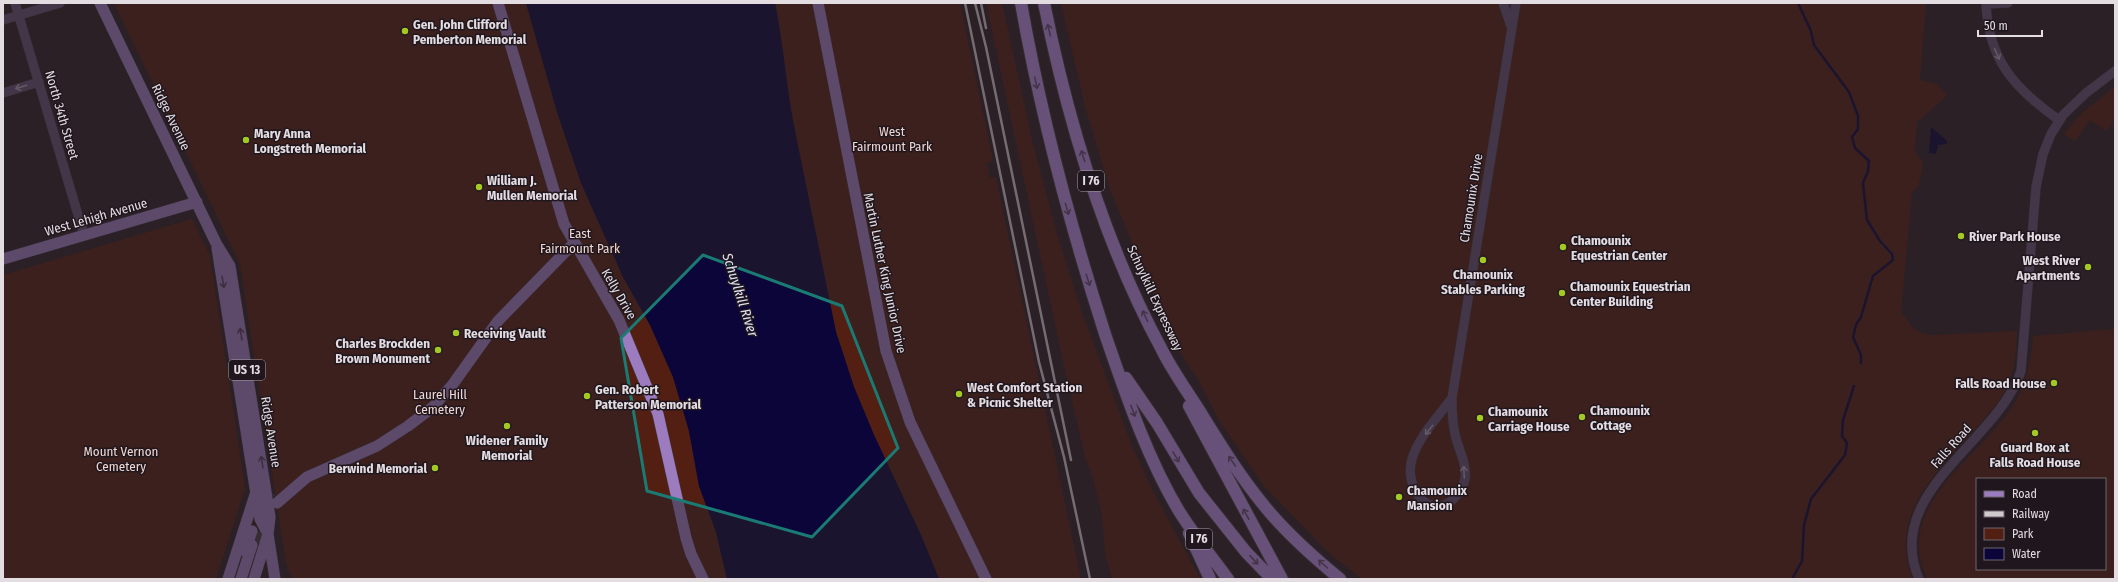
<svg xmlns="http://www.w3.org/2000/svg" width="2118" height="582" font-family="'Fira Sans Condensed',sans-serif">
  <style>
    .green { fill: #531f13; fill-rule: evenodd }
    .water { fill: #0b053a }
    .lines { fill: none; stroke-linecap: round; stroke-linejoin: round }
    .stream { stroke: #0b053a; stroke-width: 2.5 }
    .major-tunnel { stroke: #463c43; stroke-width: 11; stroke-dasharray: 11 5.5; stroke-linecap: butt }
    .minor-casing { stroke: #443a41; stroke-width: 10 }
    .major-casing { stroke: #443a41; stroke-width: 12 }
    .highway-casing { stroke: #443a41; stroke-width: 14 }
    .minor { stroke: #605171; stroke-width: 9 }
    .major { stroke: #9c7cbe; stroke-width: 11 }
    .highway { stroke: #b48ddc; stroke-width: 12 }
    .rail { stroke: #cfc8cd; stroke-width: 2.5 }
    .oneway { stroke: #634c73 }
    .oneway2 { stroke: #a89daf }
    .oneway3 { stroke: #523f5e }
    .marked { fill: none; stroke: #1a7b74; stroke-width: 3; stroke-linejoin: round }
    .poi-dot { fill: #a4c824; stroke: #20171e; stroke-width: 1.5 }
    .labels { text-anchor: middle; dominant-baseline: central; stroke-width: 3; stroke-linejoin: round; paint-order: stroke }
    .shield { fill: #20171e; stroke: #a8a1a6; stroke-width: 1 }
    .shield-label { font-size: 12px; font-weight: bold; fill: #e3dce1 }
    .poi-label { font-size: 13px; font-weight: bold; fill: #e3dce1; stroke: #20171e; text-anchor: start }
    .street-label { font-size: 13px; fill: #e3dce1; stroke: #20171e }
    .park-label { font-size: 13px; fill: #f1d7d1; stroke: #20171e }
    .water-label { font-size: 14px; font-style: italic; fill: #dfe3f9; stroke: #20171e }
  </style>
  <rect width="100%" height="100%" fill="#2a2027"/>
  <path class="green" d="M114,3H526L557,112L581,183L623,277L650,325L673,377L689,431L699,486L716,532L727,579H292L286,563L240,264Z
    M775,3H960L993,160L987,163L990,178L996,177L1081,579H939L921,535L874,435L854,387L836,332L793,121C786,82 783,42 775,3Z
    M986,3H1002L1033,144L1057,234L1080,307L1131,444L1153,491L1200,579H1112L1105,553L1102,515L1094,481L1085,457L1066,375Z
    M1061,3H1926L1920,80L1937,84L1946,94L1945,98L1917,122L1915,151L1923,163L1922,170L1918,187L1912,192L1901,312L1913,328L1924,334L1932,335L2017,331C2016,349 2016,367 2008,385C2002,399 1990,412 1980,424C1939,470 1888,511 1912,579H1362L1329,553L1264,486L1220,422L1198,379L1180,352L1160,311L1110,189L1085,107Z
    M2115,87V118L2107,131L2090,120L2075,141L2064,134L2083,112Z
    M192,219L210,256L245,488L216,579H3V275Z
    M2115,329V578L1927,579C1891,500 1986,457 2018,397C2028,377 2031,358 2033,336ZM1977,479H2105V569H1977Z"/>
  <path class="water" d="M526,3H775C783,42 786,82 793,121L836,332L854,387L874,435L921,535L939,579H727L716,532L699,486L689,431L673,377L650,325L623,277L581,183L557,112Z
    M1931,127L1947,141V144L1938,145L1936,154L1929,153Z"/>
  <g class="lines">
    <path class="stream" d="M1798,3L1811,31L1814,45L1849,92L1858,116V129L1852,137L1855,148L1869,161L1868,171L1863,183L1867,220L1880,241L1892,254L1893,260L1873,276L1861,317L1856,325L1853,337L1861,355V363
      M1792,579L1802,561L1804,525L1811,499L1845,455L1847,443L1842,436L1843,420L1854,386"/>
    <path class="major-tunnel" d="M265,510L276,496
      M254,541L267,517"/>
    <g class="minor-casing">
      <path id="minor" d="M15,3L84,235
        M1503,3L1511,26
        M1986,3C1988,60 2015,89 2059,120
        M1986,4L2008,3
        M3,20L60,3
        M3,93L39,82
        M1452,398C1438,417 1419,436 1412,459C1403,488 1432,526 1457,495C1461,490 1464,484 1465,479C1467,463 1458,449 1455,434C1452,422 1452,410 1452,398L1516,3
        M1919,579C1882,492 1997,443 2021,371L2036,187L2043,154L2051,134L2063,115L2086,93L2115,71"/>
    </g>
    <g class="major-casing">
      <path id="major" d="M100,3L216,243L230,266L270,517L268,534L275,579
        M498,3L564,224L619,320L658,414L686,538L691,554L703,579
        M818,3L886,351L910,422L986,579
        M217,248L260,519L268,534
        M3,259L197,202
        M277,503L307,477L377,446L408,426L433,407L453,384L498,321L574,243
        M245,551L252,531
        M228,579L255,495
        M241,579L252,545
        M254,579L267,537"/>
    </g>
    <g class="highway-casing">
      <path id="highway" d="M1021,3C1041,116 1070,225 1105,334C1125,392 1147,458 1179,511C1193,534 1212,557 1228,579
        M1044,3C1068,122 1104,243 1162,350C1174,374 1190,395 1204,418C1222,447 1240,476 1262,503C1284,531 1312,556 1340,579
        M1126,378L1157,423L1199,493L1246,552L1272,579
        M1189,406L1282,579
        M1189,533L1210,579"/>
    </g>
    <use href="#minor" class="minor"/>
    <use href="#major" class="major"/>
    <use href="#highway" class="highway"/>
    <path class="rail" d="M965,3L1039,362L1064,457L1090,579
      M975,3L986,47L1071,460
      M981,3L986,28"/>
  </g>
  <defs><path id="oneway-shaft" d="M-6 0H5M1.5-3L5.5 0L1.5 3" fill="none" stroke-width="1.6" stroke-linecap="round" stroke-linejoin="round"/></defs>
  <g class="oneway">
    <use href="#oneway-shaft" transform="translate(1049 30) rotate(-103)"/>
    <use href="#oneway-shaft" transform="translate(1036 83) rotate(78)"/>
    <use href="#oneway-shaft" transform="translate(1083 156) rotate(-108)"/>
    <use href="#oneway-shaft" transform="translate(1067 209) rotate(74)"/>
    <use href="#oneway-shaft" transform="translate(1088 280) rotate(72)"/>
    <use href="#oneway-shaft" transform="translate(1145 316) rotate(-115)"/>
    <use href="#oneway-shaft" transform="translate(1133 411) rotate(69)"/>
    <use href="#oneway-shaft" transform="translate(1176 457) rotate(59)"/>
    <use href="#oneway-shaft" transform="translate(1232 461) rotate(-124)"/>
    <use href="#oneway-shaft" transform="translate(1246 514) rotate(-119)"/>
    <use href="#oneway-shaft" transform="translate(1254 560) rotate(47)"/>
    <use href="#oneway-shaft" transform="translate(1323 564) rotate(-138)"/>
  </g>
  <g class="oneway2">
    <use href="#oneway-shaft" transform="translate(1997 54) rotate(66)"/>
    <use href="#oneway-shaft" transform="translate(21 87) rotate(163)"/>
    <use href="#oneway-shaft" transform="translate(1429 430) rotate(128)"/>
    <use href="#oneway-shaft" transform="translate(1464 472) rotate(-93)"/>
  </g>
  <g class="oneway3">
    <use href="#oneway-shaft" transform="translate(223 282) rotate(80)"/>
    <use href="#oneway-shaft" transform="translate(241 334) rotate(-99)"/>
    <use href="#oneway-shaft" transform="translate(262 462) rotate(-99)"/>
  </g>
  <path d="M0 0H2118V582H0ZM703,255L842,306L898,448L812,537L647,491L621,338Z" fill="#2a2027" fill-opacity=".55" fill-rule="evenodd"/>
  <path class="marked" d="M703,255L842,306L898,448L812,537L647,491L621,338Z"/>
  <g class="poi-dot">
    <circle cx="405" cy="31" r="4"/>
    <circle cx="246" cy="140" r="4"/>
    <circle cx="479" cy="187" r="4"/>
    <circle cx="1961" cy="236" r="4"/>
    <circle cx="1563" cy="247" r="4"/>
    <circle cx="1483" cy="260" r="4"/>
    <circle cx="2088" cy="267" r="4"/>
    <circle cx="1562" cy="293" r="4"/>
    <circle cx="456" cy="333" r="4"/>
    <circle cx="438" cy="350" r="4"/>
    <circle cx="2054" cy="383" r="4"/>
    <circle cx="959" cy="394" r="4"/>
    <circle cx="587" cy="396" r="4"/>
    <circle cx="1582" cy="417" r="4"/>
    <circle cx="1480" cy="418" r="4"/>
    <circle cx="507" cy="426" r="4"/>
    <circle cx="2035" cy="433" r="4"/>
    <circle cx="435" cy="468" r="4"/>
    <circle cx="1399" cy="497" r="4"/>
  </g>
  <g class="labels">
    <g class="shield">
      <rect x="1078" y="171" width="26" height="20" rx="3"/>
      <rect x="229" y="360" width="36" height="20" rx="3"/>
      <rect x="1186" y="529" width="26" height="20" rx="3"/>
    </g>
    <g class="shield-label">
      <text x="1091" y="181">I 76</text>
      <text x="247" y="370">US 13</text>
      <text x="1199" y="539">I 76</text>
    </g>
    <g class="poi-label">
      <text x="413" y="24">Gen. John Clifford<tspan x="413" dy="15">Pemberton Memorial</tspan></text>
      <text x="254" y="133">Mary Anna<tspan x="254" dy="15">Longstreth Memorial</tspan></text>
      <text x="487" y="180">William J.<tspan x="487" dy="15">Mullen Memorial</tspan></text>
      <text x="1969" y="236">River Park House</text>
      <text x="1571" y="240">Chamounix<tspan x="1571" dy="15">Equestrian Center</tspan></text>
      <text x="2080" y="260" text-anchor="end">West River<tspan x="2080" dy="15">Apartments</tspan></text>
      <text x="1483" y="274" text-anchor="middle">Chamounix<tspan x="1483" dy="15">Stables Parking</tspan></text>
      <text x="1570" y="286">Chamounix Equestrian<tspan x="1570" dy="15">Center Building</tspan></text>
      <text x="464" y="333">Receiving Vault</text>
      <text x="430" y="343" text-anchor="end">Charles Brockden<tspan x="430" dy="15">Brown Monument</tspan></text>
      <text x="2046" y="383" text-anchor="end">Falls Road House</text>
      <text x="967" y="387">West Comfort Station<tspan x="967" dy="15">&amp; Picnic Shelter</tspan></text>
      <text x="595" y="389">Gen. Robert<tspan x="595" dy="15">Patterson Memorial</tspan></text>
      <text x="1590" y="410">Chamounix<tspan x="1590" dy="15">Cottage</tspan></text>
      <text x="1488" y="411">Chamounix<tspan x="1488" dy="15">Carriage House</tspan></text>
      <text x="507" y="440" text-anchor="middle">Widener Family<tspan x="507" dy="15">Memorial</tspan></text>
      <text x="2035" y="447" text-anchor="middle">Guard Box at<tspan x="2035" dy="15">Falls Road House</tspan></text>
      <text x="427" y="468" text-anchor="end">Berwind Memorial</text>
      <text x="1407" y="490">Chamounix<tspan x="1407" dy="15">Mansion</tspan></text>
    </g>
    <g class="street-label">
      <text transform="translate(62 115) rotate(74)">North 34th Street</text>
      <text transform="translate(171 117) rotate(64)">Ridge Avenue</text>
      <text transform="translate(1471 198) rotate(-81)">Chamounix Drive</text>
      <text transform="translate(96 217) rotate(-16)">West Lehigh Avenue</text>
      <text transform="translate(885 273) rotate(78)">Martin Luther King Junior Drive</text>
      <text transform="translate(619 294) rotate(60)">Kelly Drive</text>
      <text transform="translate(1155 298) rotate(65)">Schuylkill Expressway</text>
      <text transform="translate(271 432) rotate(81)">Ridge Avenue</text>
      <text transform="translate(1951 446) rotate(-48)">Falls Road</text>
    </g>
    <g class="park-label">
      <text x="892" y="131">West<tspan x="892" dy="15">Fairmount Park</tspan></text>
      <text x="580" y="233">East<tspan x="580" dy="15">Fairmount Park</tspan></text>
      <text x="440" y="394">Laurel Hill<tspan x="440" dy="15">Cemetery</tspan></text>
      <text x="121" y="451">Mount Vernon<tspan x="121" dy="15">Cemetery</tspan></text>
    </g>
    <g class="water-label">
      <text transform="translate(740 295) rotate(72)">Schuylkill River</text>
    </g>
  </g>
  <rect width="2118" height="582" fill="none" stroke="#e3dce1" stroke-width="8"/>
  <rect x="1976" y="478" width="130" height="92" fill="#20171e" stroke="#6e666c"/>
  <rect x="1984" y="491" width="20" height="6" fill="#9c7cbe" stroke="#6e666c"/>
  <text x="2012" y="498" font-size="12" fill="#e3dce1">Road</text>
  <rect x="1984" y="511" width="20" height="6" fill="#cfc8cd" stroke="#6e666c"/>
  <text x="2012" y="518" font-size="12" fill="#e3dce1">Railway</text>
  <rect x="1984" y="528" width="20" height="12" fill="#531f13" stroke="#6e666c"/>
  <text x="2012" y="538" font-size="12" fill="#e3dce1">Park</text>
  <rect x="1984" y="548" width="20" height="12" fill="#0b053a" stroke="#6e666c"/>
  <text x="2012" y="558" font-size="12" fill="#e3dce1">Water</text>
  <path d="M1978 30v6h64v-6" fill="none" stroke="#e3dce1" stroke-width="2"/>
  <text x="1984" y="30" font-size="12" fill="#e3dce1" stroke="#20171e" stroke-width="3" paint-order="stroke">50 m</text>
</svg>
